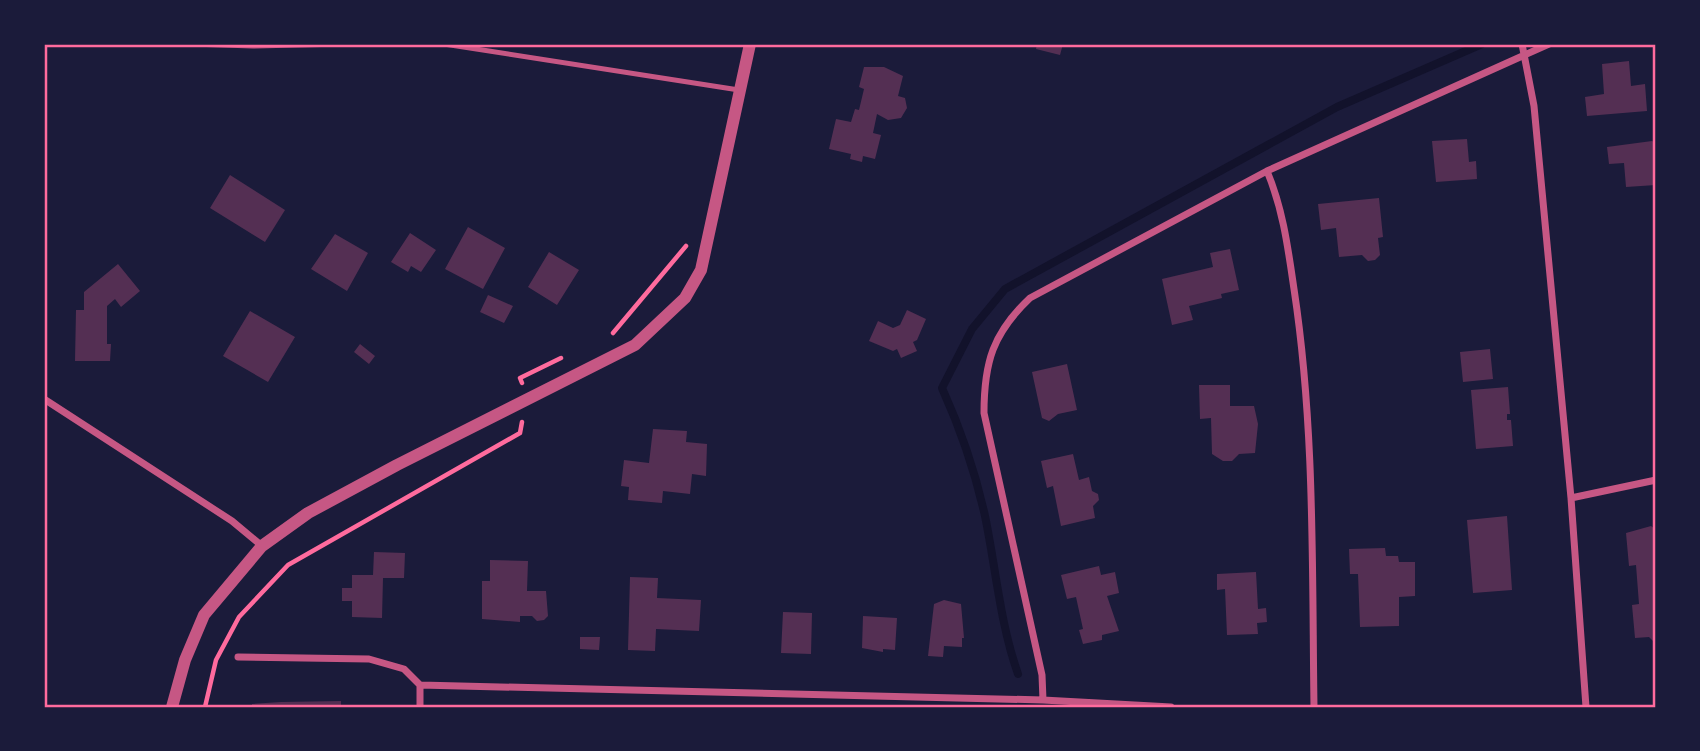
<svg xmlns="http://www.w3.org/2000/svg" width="1700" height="751" font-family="Rubik,sans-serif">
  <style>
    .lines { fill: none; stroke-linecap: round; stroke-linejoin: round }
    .stream { stroke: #12122b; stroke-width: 8 }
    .building { fill: #542f53 }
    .path { stroke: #ff6b9d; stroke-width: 4.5 }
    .service { stroke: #c65784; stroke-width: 5 }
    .minor { stroke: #c65784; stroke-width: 7 }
    .tertiary { stroke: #c65784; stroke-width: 12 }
    .neatline { fill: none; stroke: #ff6b9d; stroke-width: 2.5 }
  </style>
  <rect width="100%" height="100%" fill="#1b1b3a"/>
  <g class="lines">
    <path class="stream" d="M1018,674C1000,623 996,569 985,516C975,471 961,430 942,388L972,329L1005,289L1337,107L1482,44"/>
  </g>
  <path class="building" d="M1037,44H1063L1060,55L1036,49Z
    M1629,61L1631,86L1645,84L1647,111L1587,116L1585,97L1604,94L1602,64Z
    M864,67H884L903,76L898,96L905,98L907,108L901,118L888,120L877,114L873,133L881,135L875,159L863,156L862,162L850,159L851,154L829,149L836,119L851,122L855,109L859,110L864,89L859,87Z
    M1467,139L1469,162L1476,161L1477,179L1436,182L1432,141Z
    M1652,141L1656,143V185L1626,187L1624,163L1609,164L1607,147Z
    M230,175L285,210L265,242L210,208Z
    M1379,198L1383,237L1378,238L1380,255L1375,260L1368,261L1362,255L1339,257L1336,228L1321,230L1318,204Z
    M468,227L505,248L483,289L445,269Z
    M410,233L436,250L421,272L411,266L408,272L391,262Z
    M335,234L368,253L347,291L311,269Z
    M1230,249L1239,290L1221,294L1222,298L1189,306L1193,320L1172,325L1162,279L1213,267L1210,253Z
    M549,252L579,270L557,305L528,287Z
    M118,264L140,291L121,307L115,299L107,306V344H111L110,361H75L76,310H84V292Z
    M488,295L513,306L504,323L480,312Z
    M907,310L926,319L917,340L913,342L917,351L901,358L897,349L893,351L869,341L878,321L893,328L900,325Z
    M250,311L295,337L268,382L223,356Z
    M360,344L375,356L369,364L354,352Z
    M1490,349L1493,379L1463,382L1460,352Z
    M1067,364L1077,410L1058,414L1049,421L1042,418L1032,372Z
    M1199,385H1230V406H1254L1258,424L1255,453L1239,454L1232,461H1223L1212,454L1211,418L1200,419Z
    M1508,387L1510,414H1507V420H1511L1513,446L1476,449L1471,390Z
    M653,429L687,431L686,442L707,444L706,476L692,474L690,494L663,491L662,503L628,500L629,487L621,486L624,460L649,463Z
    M1073,454L1079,480L1089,477L1092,491L1098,494L1099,500L1093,506L1095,518L1061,526L1053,486L1047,488L1041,461Z
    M1507,516L1512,590L1473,593L1467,520Z
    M1651,526L1655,529L1656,541V640L1653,641L1649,637L1635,638L1632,605L1639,604L1636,565L1629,566L1626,533Z
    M1385,548L1386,556H1398L1399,562H1415V596L1399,597V626L1360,627L1358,574H1350L1349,549Z
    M374,552L405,553L404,578H383L382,618L352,617V601H342V588H352V575H373Z
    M490,560L528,561L527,591H546L548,616L544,620L537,621L532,616H520V622L482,619V581H490Z
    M1099,566L1101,575L1115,572L1119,593L1107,596L1119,631L1102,635V640L1083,644L1079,630L1083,629L1076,597L1067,599L1061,575Z
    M1256,572L1258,609L1266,608L1267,622L1257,623L1258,634L1227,635L1225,589L1217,590V574Z
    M630,577L658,578L657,598L701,600L699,631L656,629L655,651L628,650Z
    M944,600L961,604L964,638H962V647L944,646L943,657L928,656L934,604Z
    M783,612L812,613L811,654L781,653Z
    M863,616L897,618L895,650L883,649V652L862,648Z
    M580,637H600L599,650L580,649Z
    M341,701V707H252V704L281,702Z"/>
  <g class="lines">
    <path class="path" d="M613,333L686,246
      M522,383L520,378L561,358
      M205,707L216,660L239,617L288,565L520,433L522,422"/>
    <path class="service" d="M191,44L253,46L344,44
      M444,44L739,90"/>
    <path class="minor" d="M1522,44L1534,106L1571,498L1586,707
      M1267,171C1283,209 1288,248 1294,289C1315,427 1312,568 1314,707
      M44,399L232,521L262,546
      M1571,498L1656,480
      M238,657L369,659L404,669L420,685L1043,700L1171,707
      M1043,700L1042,675L984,413C984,362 993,333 1030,298L1267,171L1549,44
      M420,707V685"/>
    <path class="tertiary" d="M172,707L185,660L204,615L262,546L308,513L397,465L635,345L685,298L701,270L750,44"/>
  </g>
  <rect width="1700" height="751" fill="none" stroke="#1b1b3a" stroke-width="91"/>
  <rect x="46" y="46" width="1608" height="660" class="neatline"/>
</svg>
